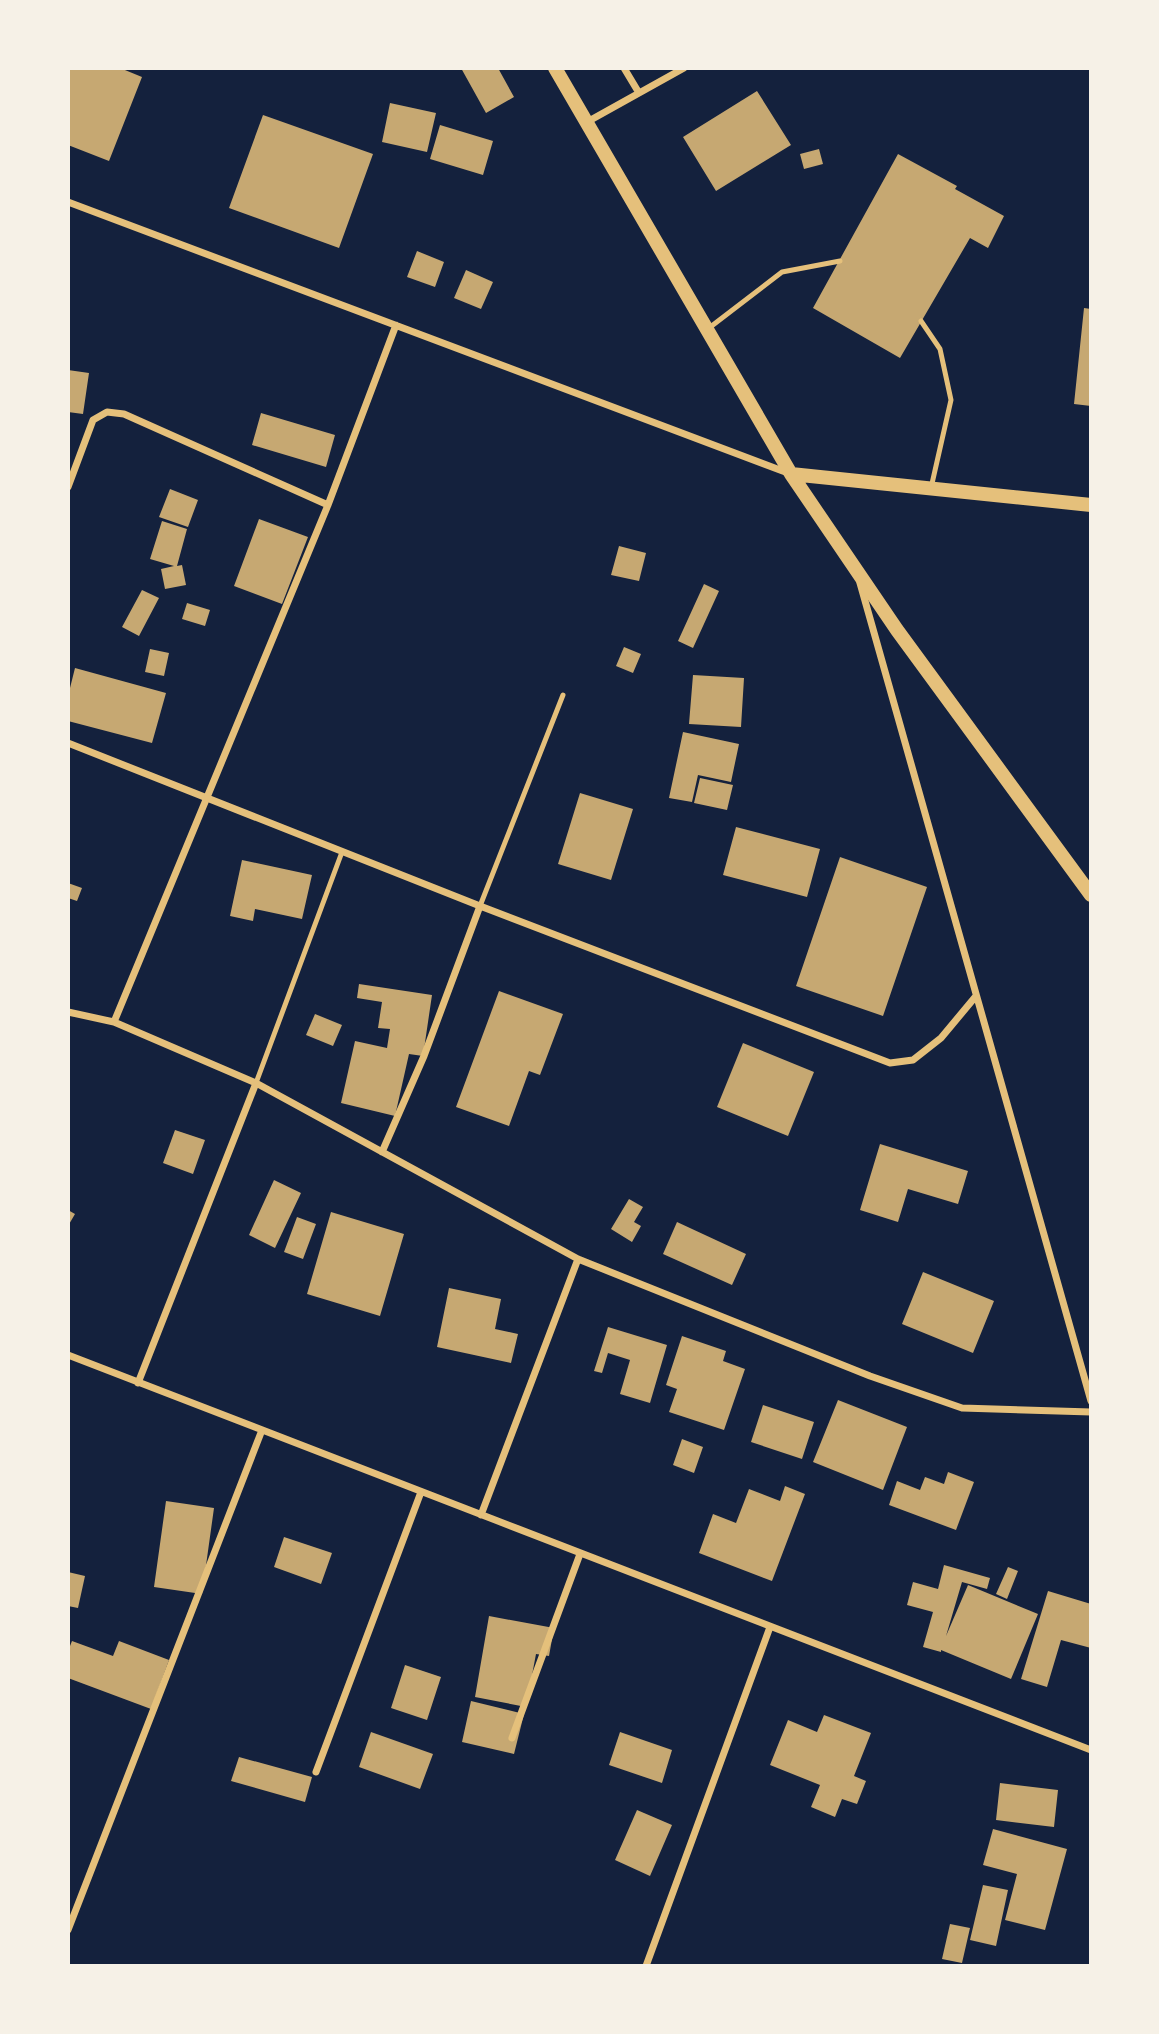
<svg xmlns="http://www.w3.org/2000/svg" width="1159" height="2034" font-family="Poppins,sans-serif">
  <style>
    .building { fill: #c6a872 }
    .lines { fill: none; stroke-linecap: round; stroke-linejoin: round }
    .service { stroke: #e5c07b; stroke-width: 5 }
    .minor { stroke: #e5c07b; stroke-width: 7 }
    .secondary { stroke: #e5c07b; stroke-width: 14 }
  </style>
  <rect width="100%" height="100%" fill="#14213d"/>
  <path class="building" d="M68,68H120L142,77L109,161L68,145Z
    M461,68H498L514,97L486,113Z
    M757,91L791,145L716,191L683,137Z
    M390,103L436,113L427,152L382,142Z
    M263,115L373,154L339,248L229,208Z
    M440,125L493,141L483,175L430,159Z
    M819,149L823,164L804,169L800,154Z
    M898,154L957,186L955,189L1004,216L988,248L970,238L900,358L813,308Z
    M417,251L444,262L435,287L407,277Z
    M466,270L493,282L481,309L454,298Z
    M1084,308L1091,309V406L1074,404Z
    M68,370L89,373L83,414L68,412Z
    M261,413L335,435L326,467L252,445Z
    M170,489L198,500L188,527L159,517Z
    M259,519L308,537L282,604L234,586Z
    M162,521L187,529L177,566L182,565L186,585L165,589L161,569L174,566L150,559Z
    M619,546L646,553L639,581L611,575Z
    M704,584L719,591L693,648L678,641Z
    M142,590L159,598L139,636L122,627Z
    M187,603L210,610L205,626L182,619Z
    M624,647L641,654L633,673L616,666Z
    M150,649L169,653L164,676L145,672Z
    M75,668L166,693L152,743L68,721V696Z
    M693,675L744,678L741,727L689,724Z
    M683,732L739,744L731,782L698,775L692,802L669,798Z
    M700,778L733,785L727,810L694,803Z
    M580,793L633,809L611,880L558,864Z
    M736,827L820,849L807,897L723,875Z
    M840,857L927,887L883,1016L796,986Z
    M242,860L312,875L302,919L255,909L253,921L230,916Z
    M68,883L82,888L77,901L68,898Z
    M359,984L432,995L423,1056L409,1054L395,1116L341,1103L355,1041L387,1048L390,1029L378,1028L382,1002L357,998Z
    M499,991L563,1014L540,1075L529,1071L509,1126L456,1107Z
    M315,1014L342,1025L333,1046L306,1035Z
    M743,1043L814,1072L788,1136L717,1107Z
    M175,1130L205,1140L193,1174L163,1163Z
    M880,1144L968,1171L958,1204L908,1189L898,1222L860,1210Z
    M274,1180L301,1193L275,1248L249,1235Z
    M629,1199L643,1207L634,1222L641,1226L632,1242L611,1229Z
    M68,1210L75,1214L68,1226Z
    M331,1212L404,1234L380,1316L307,1294Z
    M297,1217L316,1224L303,1259L284,1252Z
    M677,1222L746,1254L732,1285L663,1254Z
    M923,1272L994,1301L973,1353L902,1324Z
    M449,1288L501,1299L495,1329L518,1334L511,1363L437,1347Z
    M608,1327L667,1345L650,1403L620,1394L630,1360L608,1353L602,1373L594,1371Z
    M682,1336L726,1351L723,1361L745,1369L724,1430L669,1412L677,1389L666,1385Z
    M838,1400L907,1427L883,1490L813,1462Z
    M763,1405L814,1422L802,1459L751,1442Z
    M682,1439L703,1447L694,1473L673,1465Z
    M948,1472L974,1482L956,1530L889,1505L897,1481L920,1490L925,1477L944,1484Z
    M785,1486L805,1494L772,1581L699,1553L713,1514L736,1523L749,1489L780,1501Z
    M166,1501L214,1508L202,1594L154,1587Z
    M284,1537L332,1553L321,1584L274,1567Z
    M944,1565L990,1578L987,1589L962,1582L946,1636L968,1585L1038,1614L1011,1679L941,1650V1652L923,1647L933,1612L907,1605L913,1582L938,1589Z
    M1008,1567L1018,1571L1007,1599L996,1594Z
    M68,1572L85,1576L78,1608L68,1606Z
    M1048,1591L1091,1604V1648L1061,1640L1047,1687L1021,1679Z
    M489,1616L554,1628L549,1656L536,1654L526,1707L475,1697Z
    M72,1641L113,1656L119,1641L169,1660L151,1709L68,1678V1651Z
    M405,1665L441,1677L427,1720L391,1708Z
    M471,1701L524,1714L514,1754L462,1742Z
    M824,1715L871,1733L854,1776L866,1781L857,1804L842,1799L835,1817L811,1807L820,1785L770,1765L788,1720L817,1732Z
    M371,1732L433,1754L420,1789L359,1767Z
    M620,1732L672,1750L662,1783L609,1765Z
    M239,1757L312,1777L305,1802L231,1781Z
    M1000,1783L1058,1790L1054,1827L996,1820Z
    M637,1810L672,1825L650,1876L615,1860Z
    M993,1829L1067,1849L1045,1930L1005,1920L1017,1874L983,1865Z
    M983,1885L1008,1890L996,1946L970,1940Z
    M950,1924L970,1928L962,1963L942,1959Z"/>
  <g class="lines">
    <path class="service" d="M921,321L940,349L951,400L931,488
      M709,328L782,272L840,261
      M480,906L563,695
      M256,1083L342,852"/>
    <path class="minor" d="M624,68L639,93
      M587,122L684,68
      M68,202L788,473
      M68,487L93,420L107,412L124,414L328,505
      M860,583L1091,1401
      M68,743L480,906L890,1063L913,1060L941,1038L976,996
      M68,1012L114,1022L256,1083L578,1259L870,1376L962,1408L1091,1412
      M114,1022L328,505L396,325
      M382,1152L424,1056L480,906
      M68,1355L1091,1750
      M138,1383L256,1083
      M481,1515L578,1259
      M512,1738L580,1554
      M316,1772L421,1492
      M68,1930L262,1430
      M646,1966L770,1627"/>
    <path class="secondary" d="M555,68L791,474L897,630L1091,895
      M791,474L1091,505"/>
  </g>
  <rect width="1159" height="2034" fill="none" stroke="#f6f1e7" stroke-width="140"/>
</svg>
